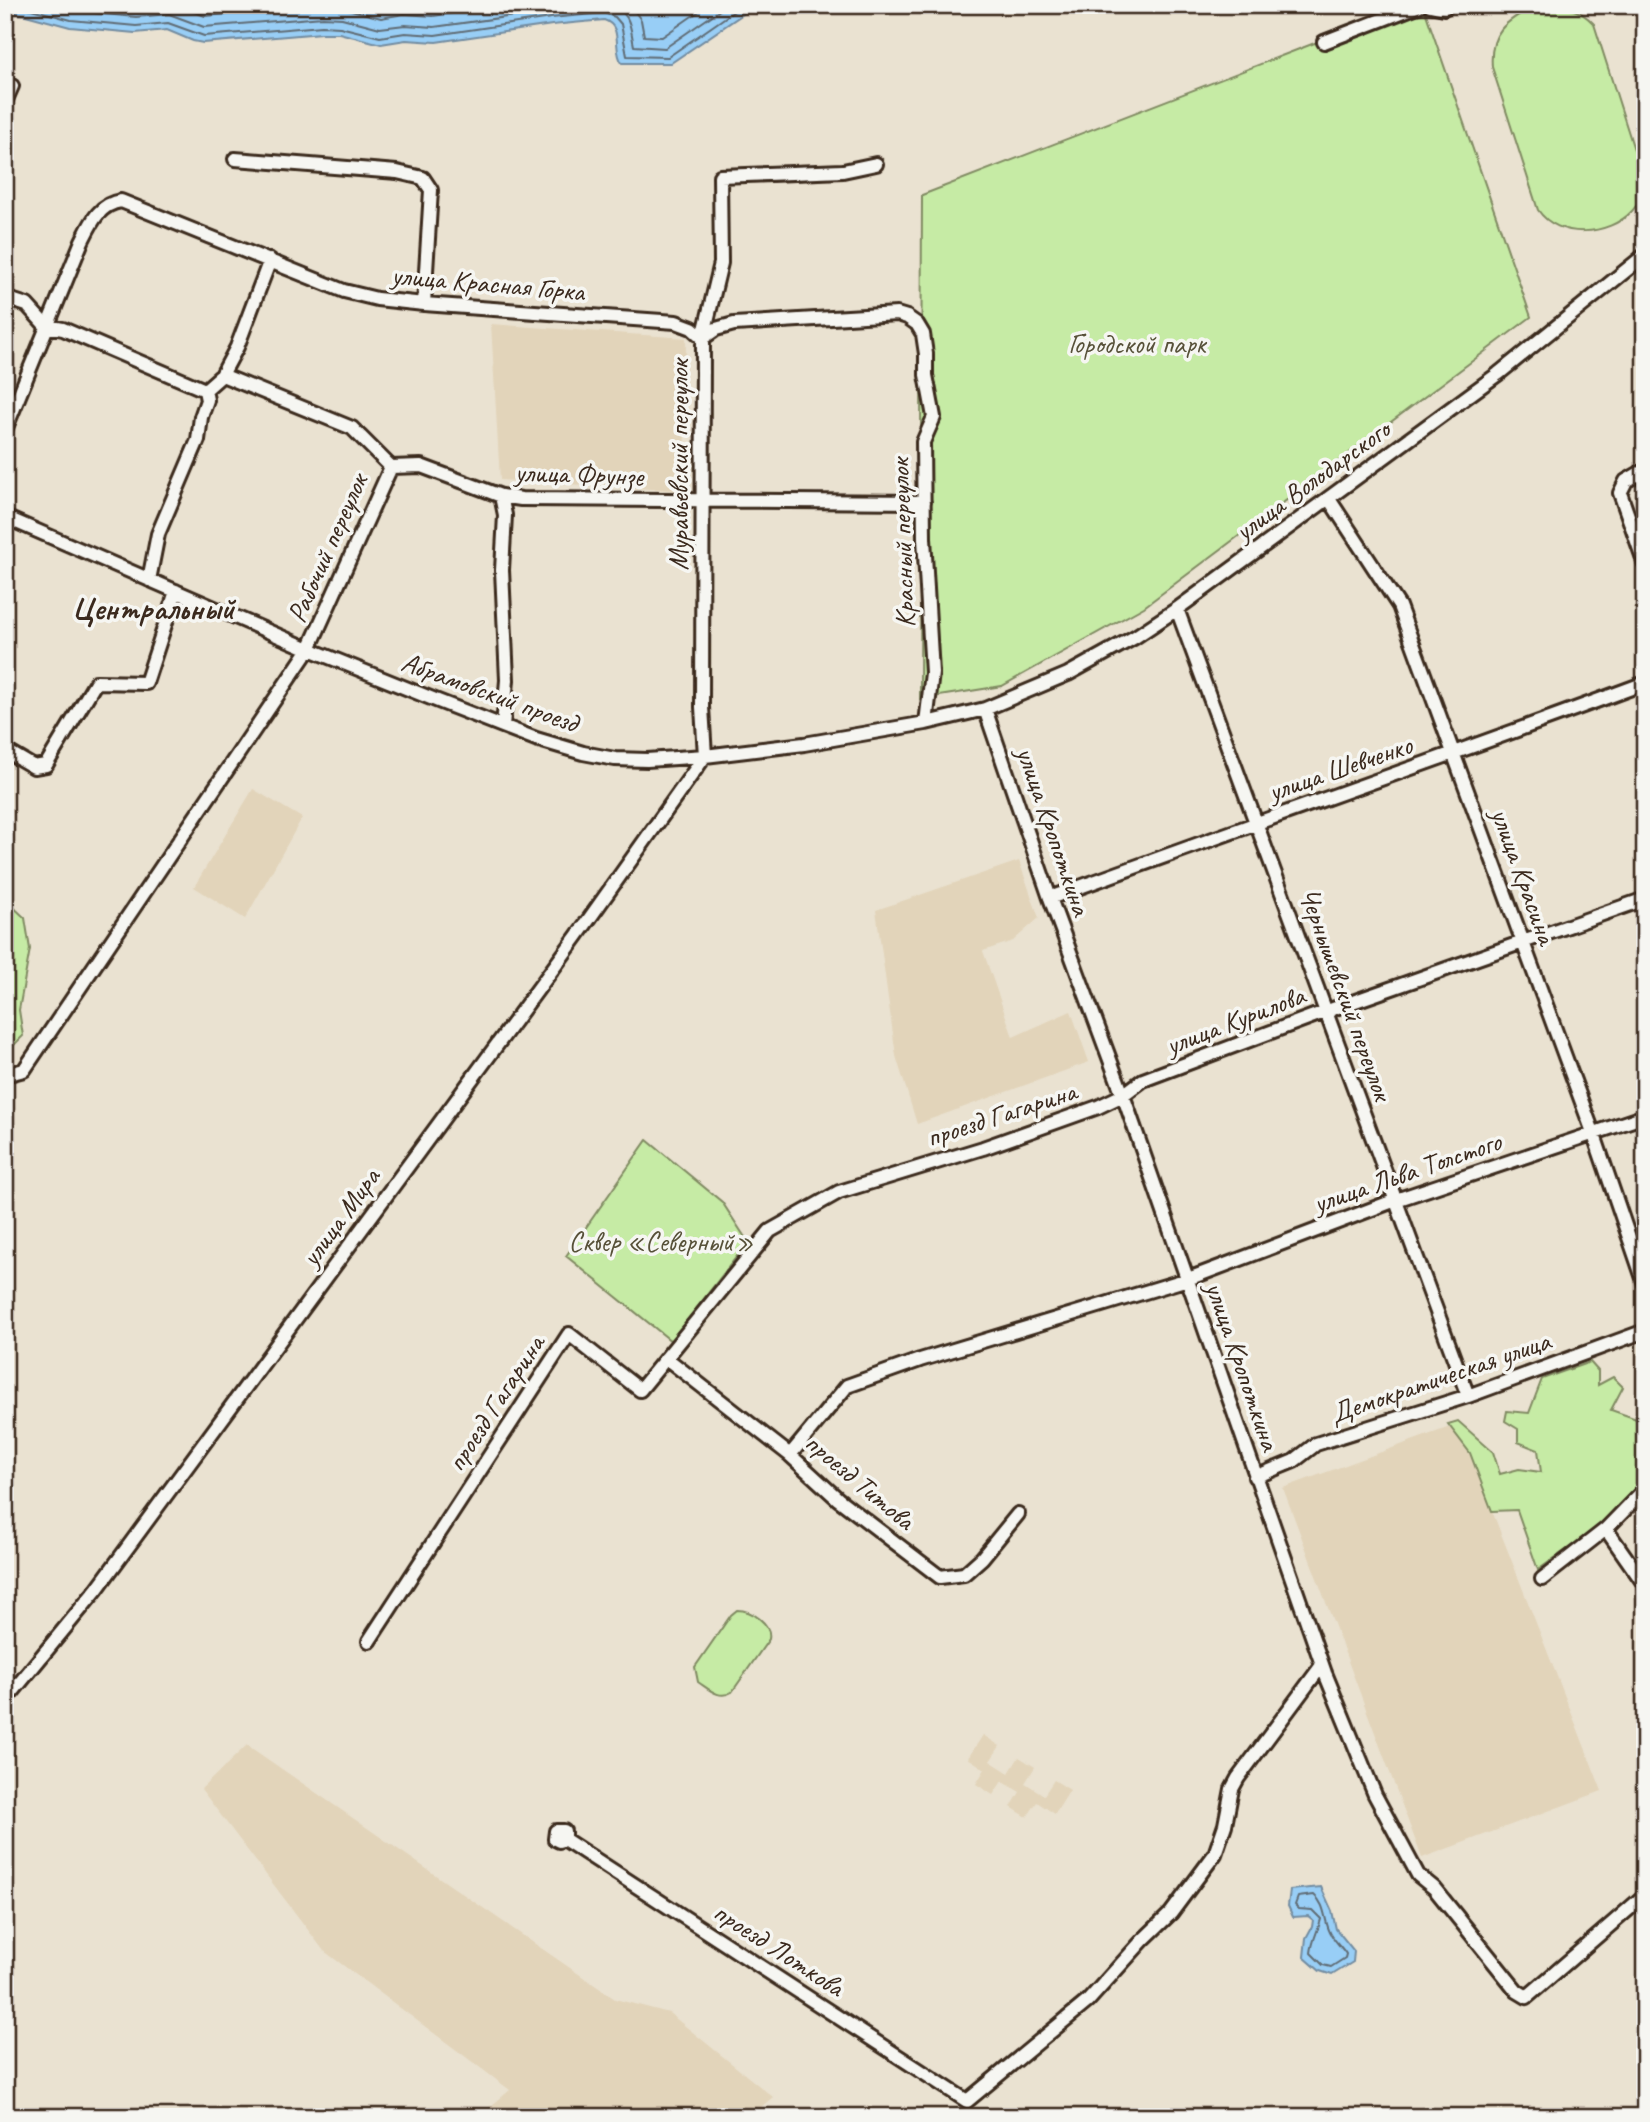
<svg xmlns="http://www.w3.org/2000/svg" width="1650" height="2122" font-family="Caveat,sans-serif">
  <style>
    .built { fill: #e2d4ba }
    .green { fill: #c6eba5; stroke: #808a62; stroke-width: 2 }
    .water { fill: #98cef6; stroke: #738ca0; stroke-width: 2 }
    .lines { fill: none; stroke-linecap: round; stroke-linejoin: round }
    .shore { stroke: #606c74; stroke-width: 2 }
    .minor-casing { stroke: #3b2a1e; stroke-width: 18 }
    .minor { stroke: #f6f6f2; stroke-width: 12 }
    .labels { text-anchor: middle; dominant-baseline: central; stroke-width: 7; stroke-linejoin: round; paint-order: stroke }
    .street-label { font-size: 28px; fill: #3b2a1e; stroke: #f6f6f2 }
    .park-label { font-size: 28px; fill: #575139; stroke: #f6f6f2 }
    .quarter-label { font-size: 32px; font-weight: bold; fill: #3b2a1e; stroke: #f6f6f2 }
  </style>
  <rect width="100%" height="100%" fill="#eae2d1"/>
  <filter id="ink" filterUnits="userSpaceOnUse"><feTurbulence type="fractalNoise" baseFrequency=".0143" numOctaves="2"/><feDisplacementMap in="SourceGraphic" scale="14" xChannelSelector="R" yChannelSelector="G"/><feConvolveMatrix kernelMatrix="1 2 1 2 8 2 1 2 1" color-interpolation-filters="sRGB"/></filter>
  <g filter="url(#ink)">
    <path class="built" d="M491,324L686,338L684,491L500,480Z
      M253,789L302,818L245,919L194,887Z
      M1019,861L1039,918L1013,941L983,951L1013,1037L1071,1011L1089,1062L917,1124L896,1056L876,910Z
      M1458,1424L1602,1791L1422,1858L1283,1488Z
      M983,1735L1000,1746L990,1761L1009,1773L1019,1757L1035,1767L1025,1783L1044,1795L1054,1780L1070,1790L1055,1814L1037,1802L1027,1817L1011,1807L1020,1792L1002,1781L993,1795L976,1784L985,1769L968,1758Z
      M247,1745L615,1999L669,2013L773,2097L749,2117H478L510,2090L324,1951L201,1789Z"/>
    <path class="green" d="M1413,5H1423L1531,317L1144,607L1002,686L920,699L922,195Z
      M1534,6C1558,6 1577,5 1594,24L1644,181C1643,192 1640,203 1632,211C1609,236 1558,240 1538,210L1492,67C1489,32 1506,21 1534,6Z
      M5,899L25,918L30,949L19,1010L23,1036L5,1054Z
      M647,1140L722,1202L748,1242L671,1341L566,1256Z
      M1590,1362L1598,1371V1385L1613,1377L1623,1387L1611,1410L1645,1422V1478L1599,1526L1538,1570L1517,1510L1492,1511L1470,1453L1448,1424L1458,1421L1493,1452L1500,1474L1519,1469L1541,1472L1538,1450L1518,1442V1429L1505,1421L1507,1411L1529,1413L1542,1379Z
      M737,1610C752,1610 772,1624 769,1639L732,1692C719,1700 709,1689 698,1682L695,1667L731,1615Z"/>
    <path class="water" d="M5,5H762L746,12L671,63H622C612,49 624,27 604,20L552,25L436,42L406,40L381,44L339,33H322L203,43L193,41L167,30L135,33L70,27L22,14L5,12Z
      M1321,1887L1332,1911L1336,1929L1354,1951L1353,1962L1332,1975L1320,1971L1304,1957L1306,1938L1312,1927L1313,1920L1308,1916L1293,1917L1288,1906L1290,1890Z"/>
    <g class="lines">
      <path class="shore" d="M5,5L24,7L71,20L136,26L168,23L204,36L322,26L340,27L380,37L405,33L435,35L551,18L604,13L615,17L621,24L627,56L668,57L743,5
        M48,5L72,11L136,17L169,14L204,27L323,17L342,18L380,28L405,25L434,27L593,5
        M176,5L205,16L323,6L344,8L381,18L404,14L433,16L507,5
        M609,5C632,12 630,28 634,46L665,48L727,5
        M630,5L641,20L644,36L662,37L708,5
        M1314,1895C1325,1904 1324,1918 1329,1930C1332,1939 1341,1946 1346,1954L1345,1958L1331,1967L1323,1965L1311,1953C1312,1941 1318,1931 1321,1919L1312,1910L1299,1909L1295,1905L1298,1897Z"/>
      <g class="minor-casing">
        <path id="minor" d="M1430,5L1444,8L1448,5
          M1324,42L1420,5
          M5,102L12,86
          M235,159L397,172L423,178L431,190L424,304
          M5,298L27,305L46,326L63,329L205,390
          M222,375L352,428L391,467L421,466L501,496L521,499L924,502
          M205,390L222,375L237,347L270,260
          M5,430L82,241C91,223 99,204 121,201L344,291L377,299L424,304L676,322L692,328L703,338L716,329L734,324L897,314L907,317L917,324L923,334L926,354V375L934,417L923,442L924,538L932,673L926,723
          M1645,470L1626,481L1620,493L1645,564
          M501,496L505,515L502,570L507,680L503,726
          M1329,499L1399,606L1594,1135L1645,1284
          M5,517L309,649L438,701L536,739L583,753L615,759L647,760L705,756L804,744L926,723L985,709L1068,674L1135,637L1177,609L1498,374L1645,255
          M149,580L158,534L198,440L201,417L207,400L205,390
          M1177,609L1468,1396
          M985,709L1050,898L1123,1095L1325,1673L1375,1795L1418,1875L1434,1888L1517,1991L1527,1997L1645,1895
          M5,750L34,767L46,765L96,682L146,683L176,591
          M1050,898C1248,825 1447,757 1645,683
          M5,1075L24,1070L309,649L391,467
          M666,1358L790,1455L838,1499L940,1577L964,1574L982,1558L1018,1514
          M790,1455L847,1386L920,1360L1188,1279L1396,1200L1645,1116
          M1255,1477L1294,1461L1316,1444L1468,1396L1645,1331
          M1606,1529L1645,1585
          M1542,1579L1606,1529L1645,1489
          M369,1641L569,1334L640,1390L770,1231L839,1192L983,1148L1098,1107L1123,1095L1143,1080L1327,1011L1645,899
          M5,1701L97,1589L577,936L705,756L702,707L703,338L721,263L720,176L843,171L876,164
          M564,1839L559,1841L555,1839L556,1831H564V1839L967,2101L1088,2001L1143,1940L1171,1913L1215,1854L1225,1825L1232,1789L1238,1778L1322,1665"/>
      </g>
      <use href="#minor" class="minor"/>
    </g>
  </g>
  <g class="labels">
    <g class="street-label">
      <text transform="translate(488 283) rotate(5)">улица Красная Горка</text>
      <text transform="translate(678 465) rotate(-90)">Муравьевский переулок</text>
      <text transform="translate(579 474) rotate(2)">улица Фрунзе</text>
      <text transform="translate(1312 480) rotate(-36)">улица Володарского</text>
      <text transform="translate(902 543) rotate(-92)">Красный переулок</text>
      <text transform="translate(327 548) rotate(-66)">Рабочий переулок</text>
      <text transform="translate(490 692) rotate(20)">Абрамовский проезд</text>
      <text transform="translate(1340 768) rotate(-19)">улица Шевченко</text>
      <text transform="translate(1054 831) rotate(71)">улица Кропоткина</text>
      <text transform="translate(1524 876) rotate(70)">улица Красина</text>
      <text transform="translate(1346 994) rotate(70)">Чернышевский переулок</text>
      <text transform="translate(1235 1020) rotate(-21)">улица Курилова</text>
      <text transform="translate(1001 1114) rotate(-18)">проезд Гагарина</text>
      <text transform="translate(1407 1172) rotate(-19)">улица Льва Толстого</text>
      <text transform="translate(340 1217) rotate(-54)">улица Мира</text>
      <text transform="translate(1243 1366) rotate(71)">улица Кропоткина</text>
      <text transform="translate(1440 1377) rotate(-19)">Демократическая улица</text>
      <text transform="translate(495 1403) rotate(-57)">проезд Гагарина</text>
      <text transform="translate(860 1481) rotate(40)">проезд Титова</text>
      <text transform="translate(779 1949) rotate(33)">проезд Лоткова</text>
    </g>
    <g class="park-label">
      <text x="1137" y="343">Городской парк</text>
      <text x="661" y="1241">Сквер «Северный»</text>
    </g>
    <g class="quarter-label">
      <text x="153" y="608">Центральный</text>
    </g>
  </g>
  <rect width="1650" height="2122" fill="none" stroke="#f6f6f2" stroke-width="28"/>
  <rect x="14" y="14" width="1622" height="2094" fill="none" stroke="#3b2a1e" stroke-width="2.5" filter="url(#ink)"/>
</svg>
